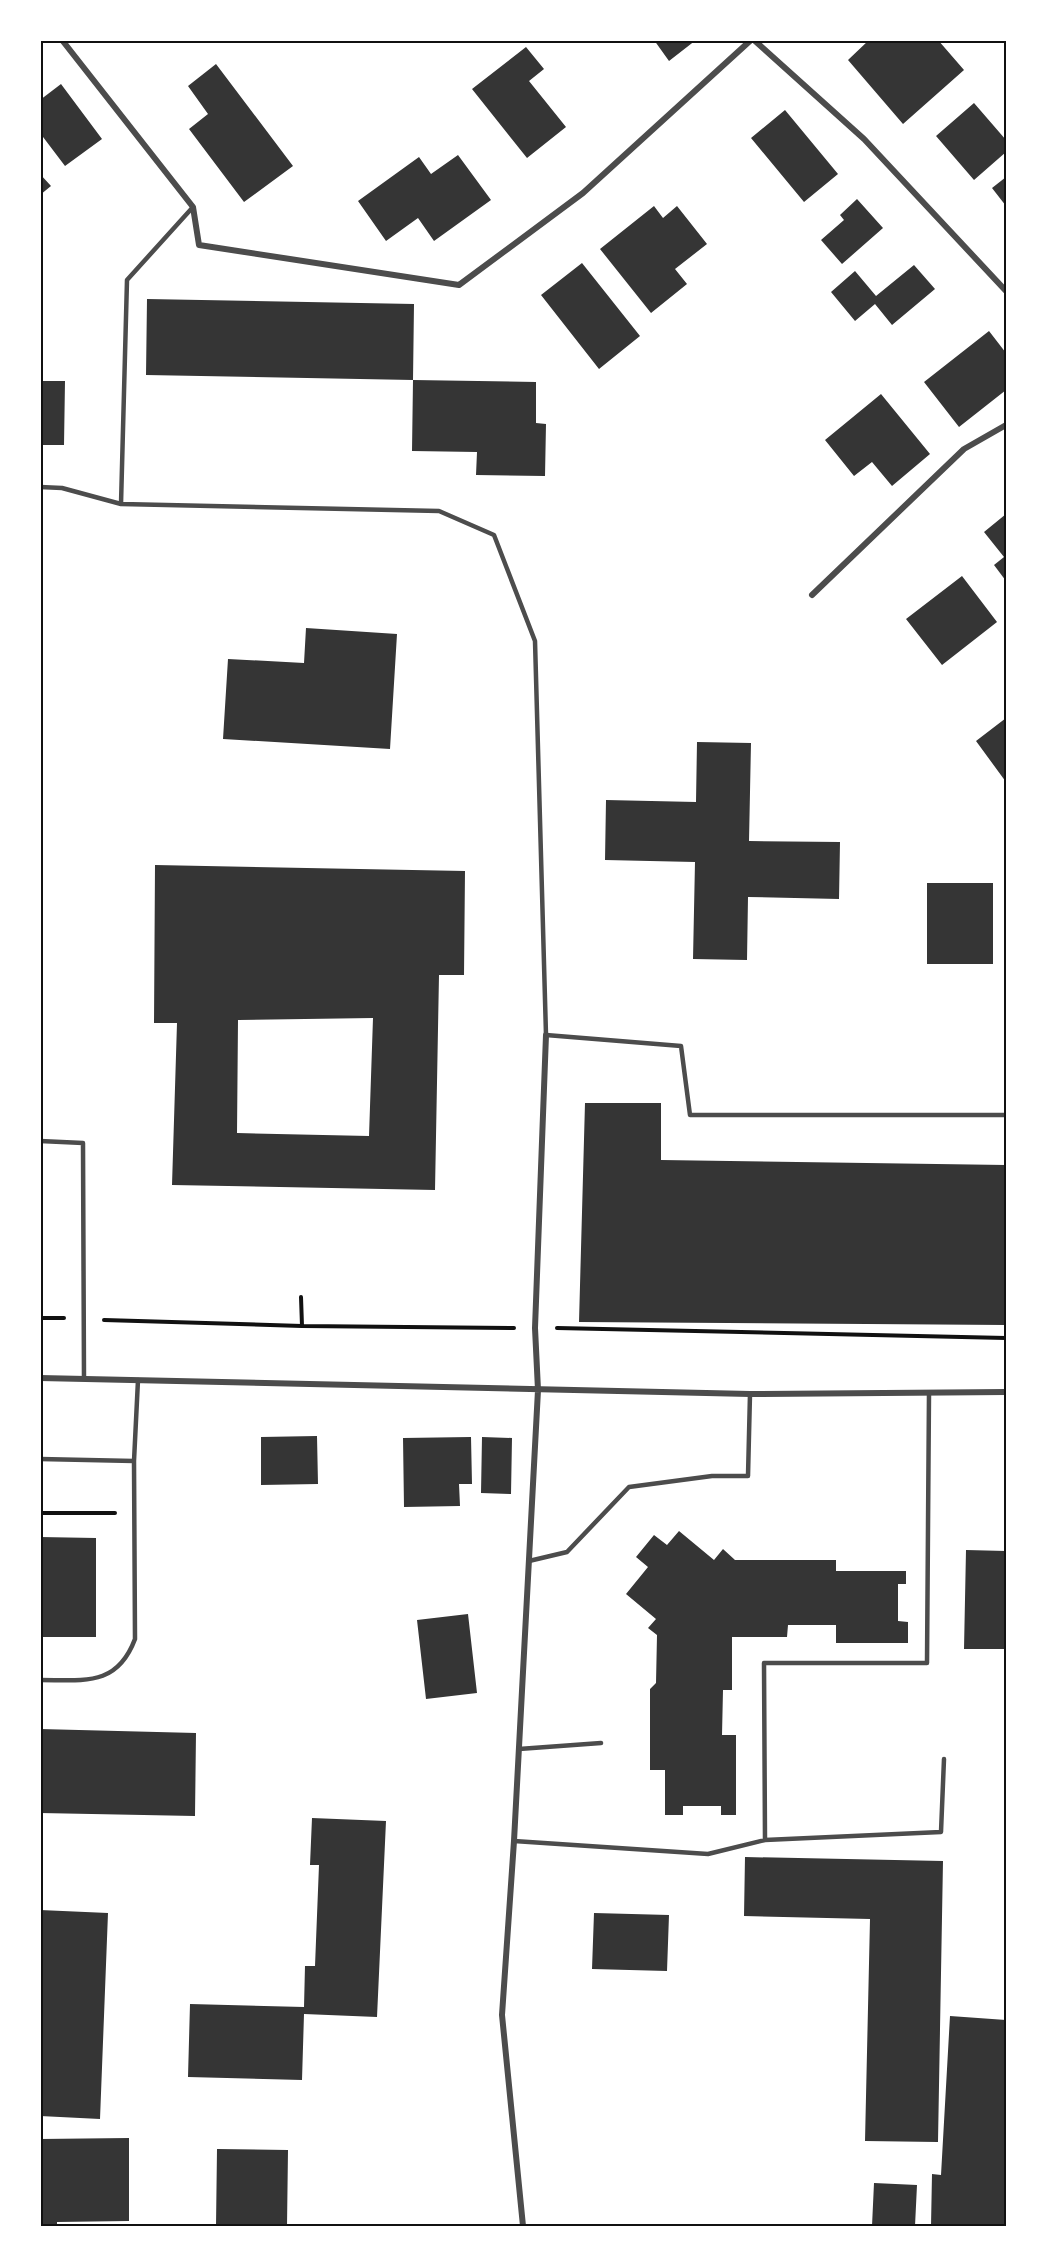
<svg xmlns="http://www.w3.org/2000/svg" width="1047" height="2267" font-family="Barlow,sans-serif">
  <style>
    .building { fill: #353535; fill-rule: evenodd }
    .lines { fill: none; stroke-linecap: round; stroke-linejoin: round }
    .path { stroke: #111; stroke-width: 4 }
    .service { stroke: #4c4c4c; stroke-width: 4.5 }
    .minor { stroke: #4c4c4c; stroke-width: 6 }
    .neatline { fill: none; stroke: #111; stroke-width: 2 }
  </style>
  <rect width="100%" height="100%" fill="#fff"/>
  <path class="building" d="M654,40H696L669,61Z
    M869,40H938L964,70L903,124L848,60Z
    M526,47L544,69L529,81L566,127L527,158L472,89Z
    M216,64L293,166L244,202L189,129L208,114L188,86Z
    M61,84L102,139L65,166L40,133V100Z
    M974,103L1006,140V152L974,180L936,136Z
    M785,110L838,174L804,202L751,138Z
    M458,155L491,200L434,241L418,218L386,241L358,201L419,157L431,174Z
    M40,174L51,186L40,195Z
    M1006,177V206L992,188Z
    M857,199L883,228L842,264L821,240L844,220L840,215Z
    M654,206L663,218L677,206L707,244L675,269L687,284L651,313L600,249Z
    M582,263L640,336L599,369L541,295Z
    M914,265L935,289L892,325L875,304L855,321L831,292L855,271L876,296Z
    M147,299L414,304L413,380L146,375Z
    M989,331L1006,353V390L959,427L924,382Z
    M413,380L536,382V423L546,424L545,476L476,475L477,452L412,451Z
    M40,381H65L64,445H40Z
    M881,394L930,454L892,486L872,462L854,476L825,440Z
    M1006,514V581L994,565L1004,557L984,532Z
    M962,576L997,622L942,665L906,619Z
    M306,628L397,634L390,749L223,739L228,659L304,663Z
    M1006,718V782L976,741Z
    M697,742L751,743L749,841L840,842L839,899L748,897L747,960L693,959L695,862L605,860L606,800L696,802Z
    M155,865L465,871L464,975H439L435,1190L172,1185L177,1023H154ZM373,1018L369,1136L237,1133L238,1020Z
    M927,883H993V964H927Z
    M585,1103H661V1160L1006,1165V1325L579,1322Z
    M317,1436L318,1484L261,1485V1437Z
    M471,1437L472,1484H459L460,1506L404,1507L403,1438Z
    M482,1437L512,1438L511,1494L481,1493Z
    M679,1531L714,1560L723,1549L735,1560H836V1571H906V1584H898V1621L908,1622V1643H836V1625H788L787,1637H732V1690H723L722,1735H736V1815H721V1806H683V1815H665V1770H650V1689L656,1683L657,1635L648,1628L656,1619L626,1594L648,1567L636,1557L654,1535L667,1545Z
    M40,1537L96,1538V1637H40Z
    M966,1550L1006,1551V1649H964Z
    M468,1614L477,1693L426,1699L417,1620Z
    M40,1729L196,1733L195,1816L40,1813Z
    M312,1818L386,1821L377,2017L304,2014L302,2080L188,2077L190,2004L304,2007L305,1966H315L319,1865H310Z
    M745,1857L943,1861L938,2142L865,2141L870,1919L744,1916Z
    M40,1910L108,1913L100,2119L40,2116Z
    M594,1913L669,1915L667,1971L592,1969Z
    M950,2016L1006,2020V2226H931L932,2174L941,2175Z
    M129,2138V2221L57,2222V2226H40V2139Z
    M217,2149L288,2150L287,2226H216Z
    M874,2183L917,2185L915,2226H872Z"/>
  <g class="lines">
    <path class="path" d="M301,1297L302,1326L514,1328
      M40,1318H64
      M104,1320L302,1326
      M557,1328L1006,1338
      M40,1513H115"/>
    <path class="service" d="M193,207L127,280L121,504L439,511L494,535L535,641L546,1035L681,1046L690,1115H1006
      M40,487L62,488L121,504
      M40,1141L83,1143L84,1379
      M40,1459L134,1461
      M529,1561L567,1552L629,1487L712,1476H748L750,1394
      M40,1680C84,1680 117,1687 135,1639L134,1461L138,1380
      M519,1749L601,1743
      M765,1840L764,1663H927L929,1393
      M514,1841L708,1854L765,1840L941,1832L944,1759"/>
    <path class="minor" d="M62,40L193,207L199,245L459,285L583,193L751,40
      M754,40L864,139L1006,291
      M812,595L964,449L1006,425
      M40,1378L750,1394L1006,1392
      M523,2226L502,2015L514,1841L538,1390L535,1328L546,1035"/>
  </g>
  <rect width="1047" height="2267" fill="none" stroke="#ffffff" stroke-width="84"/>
  <rect x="42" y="42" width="963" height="2183" class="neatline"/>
</svg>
